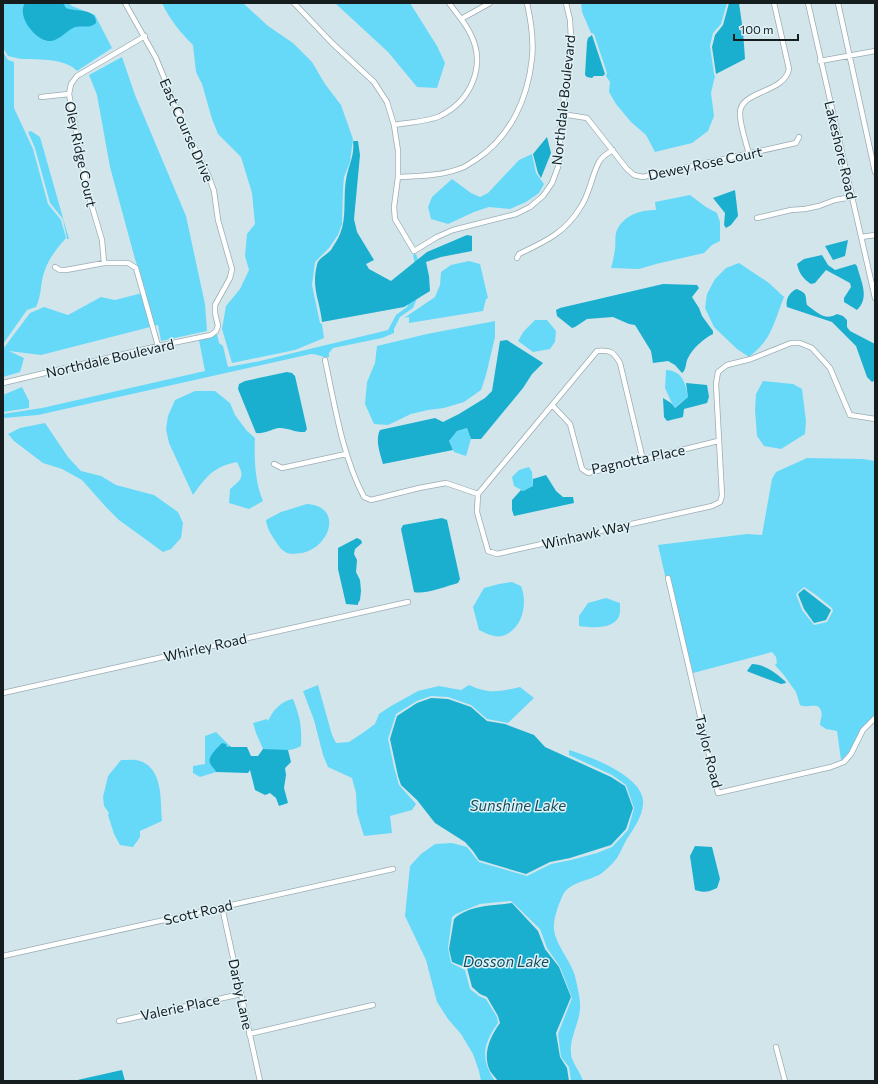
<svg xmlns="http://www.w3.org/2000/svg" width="878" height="1084" font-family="Commissioner,sans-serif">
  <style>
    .green { fill: #67d9f8; fill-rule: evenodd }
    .water { fill: #1aaecf }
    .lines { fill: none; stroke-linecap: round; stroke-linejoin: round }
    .minor-casing { stroke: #9badb3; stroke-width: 6 }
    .minor { stroke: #fff; stroke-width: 4.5 }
    .labels { text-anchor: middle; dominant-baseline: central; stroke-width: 3; stroke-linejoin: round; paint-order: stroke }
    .street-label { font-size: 14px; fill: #161d1f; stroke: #dff2f8 }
    .water-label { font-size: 15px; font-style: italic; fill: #164d5b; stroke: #dff2f8 }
  </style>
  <rect width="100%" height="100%" fill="#d2e5eb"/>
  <path class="green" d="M3,3H69L72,6L95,15L112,48L77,71C65,58 40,60 24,59C19,59 14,57 8,56L3,48Z
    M162,3H243L268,26L293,43L312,62L325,84L341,105L353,139L350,162L344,177L343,189L342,224L338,235L329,248L315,262L312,285L320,323L322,324L324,338L295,350L232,363L222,329L226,306L240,289L249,270L245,256L247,234L255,224L252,193L241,157L218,134L212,119L202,84L196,72L193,45C180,32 170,20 162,3Z
    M335,3H410L437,46L445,63L437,88L417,87L388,52Z
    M581,3H727L721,24L713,33L710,46L714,74L715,76L711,93L714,116L708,131L692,143L655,152L646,135L631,122L616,104L609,92L610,82L606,76L607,73L594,34L591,33L582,12Z
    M3,52L8,60L14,62V108L33,149L48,204L61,220L66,238C58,247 49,258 45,270C40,282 42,295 36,307L27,310L3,344Z
    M122,57L135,95L186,216L205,304L207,331L161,341L158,325L41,355L9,351L24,358L20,372L3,377V349L30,313L44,307L68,315L101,297L115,300L146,292L135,259L110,167L97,95L89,75Z
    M31,131L40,137L69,239H67L63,219L50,203L35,148L28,132Z
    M532,154L536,173L544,184L539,193L526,202L510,209L489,207L474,212L448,224L431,219L428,207L432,197L452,179L471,193L480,197L488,193L519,160Z
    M690,195L706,207L717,213L720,222V241L712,245L704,253L656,264L639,269L611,268C613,262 614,255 615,249C616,242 614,234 618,228C626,214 642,210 656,210L655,202Z
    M416,254L425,279L413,308L400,317L394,329V333L382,338L333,348L329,353V357C323,358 318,354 311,354L38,415L3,418V414L42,408L205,371L199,340L214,336L217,334L219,343L223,346L228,367L260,361L388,330L396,315L407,307L419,281L413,255Z
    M469,261L480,264L488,298L486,299L483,311L409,323V317L404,318L435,297L440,285L441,272L451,265Z
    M739,263L769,283L784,297C779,309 774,327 767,338C762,346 756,351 749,357L737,349L714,327L705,308L707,294L715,279L726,268Z
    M535,320H547L556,331L555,342L550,349L533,352L518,341L524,331Z
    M495,321V337L486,375L481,390L464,402L444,408L428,410L411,414L388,425L374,424L365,404L367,382L375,363L377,346L427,334Z
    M666,370C682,370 686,384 688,397L674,408L665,388Z
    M763,381L793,384L802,389L806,421L805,434L781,449L764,446L757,436L755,410L756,394Z
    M22,387L29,401V408L3,412V395Z
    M195,391H215L230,403L235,415L247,431L255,438C254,459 255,482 263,501L249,509L229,503L230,489C242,479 245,477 237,462C213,467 207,476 193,495L169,443L166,429L168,416L175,400Z
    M45,423L68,457L81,471L101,476L116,485L154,495L178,512L183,523L181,538L171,549L163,552L119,520L105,506L82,480L62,469L43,463L14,441L8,434L20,428Z
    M467,428L471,439L466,456L454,452L449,441L457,431Z
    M807,458L863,459L875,461V716C857,726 857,749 841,760L837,731L826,729L820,725C820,720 823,715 821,711C819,701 807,709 800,705L796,692L783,674L775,665L777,663L776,657L772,652L693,673L691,664L687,665L688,674L658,545L747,534L762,535L772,479L776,472ZM804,587L816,595L832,608L833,611L827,622L814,625L802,610L796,594Z
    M529,467L532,472L533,486L523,491L514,486L512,477L519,470Z
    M307,504C343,506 331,547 302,553C288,555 284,554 276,542C271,534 267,529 266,520L281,512Z
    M512,582L521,586C528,603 523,630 502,636C495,638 485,633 479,630L473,607L484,588L499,584Z
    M606,598L620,603C620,606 620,609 620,612C618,630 592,628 579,626V616L588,603Z
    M318,685L332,735L336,743L349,742L364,732L375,724L379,714L391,706L418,691L439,686L461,690L469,685C489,694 499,692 520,687L534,698L508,723L487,719L471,705L448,697L431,696L417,701L396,714L388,739L394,767L399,785L416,804L412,810L390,816L392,833L364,836L357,813L356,793L352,778L328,767L323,755L314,720L303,691Z
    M293,699C300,717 302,726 301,746C289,753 276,750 263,749L256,733L253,723L267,719L268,721C273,710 281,701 293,699Z
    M216,732L230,746L227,747L226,746H219L215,752L214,767L216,772L200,777L193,773V766L205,764V736Z
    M569,750C589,756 646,777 643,804C642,817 634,828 627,839C623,845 621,852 617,858C613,863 607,869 602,873C591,881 568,881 562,897C558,906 553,920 554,929C555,944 571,961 575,976C577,986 581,999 580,1009C579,1024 569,1039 571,1054C571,1061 581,1073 583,1081H571L569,1067L561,1057L558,1034L572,998L560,967L547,948L540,929L511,901L480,904L456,914L452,917L448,948L451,963L465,970L470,989L479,996L486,999L497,1017L498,1023C483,1044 480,1059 495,1081H481L479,1071L473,1054L461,1034L448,1019L437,1002L426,960L405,916L410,866L421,854L435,844L452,843L467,847L479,862L527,876L551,864L571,860L597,853L612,847L628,830L634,808L626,785L612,775L569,755Z
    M121,760C127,760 135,759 140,761C164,769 160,802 162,821L140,831V837L133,847L120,845L114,834L108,815L109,813L104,806L103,797L108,776Z"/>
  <path class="water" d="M25,3H63L66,8C76,12 97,8 96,23C90,29 82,25 75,27C67,30 60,40 51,41C36,42 16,16 25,3Z
    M729,3H739L743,31L745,59L716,74L712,47L715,35L723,25Z
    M592,35L605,74L603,76H594L592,78L587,77L585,75L587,42L588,38Z
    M547,137L551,153L541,178L538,173L533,154Z
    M353,141H358L360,155L354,219L357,232L374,260L366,264L369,269L391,281L427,252L467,235L472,236V251L441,257L426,262L429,276L430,291L404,307L322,322C320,301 311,288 317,265C318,258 327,255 331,250C334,245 338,239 340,234C347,218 343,197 346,180C348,166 355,156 353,141Z
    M735,190L738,216L731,225L726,228L724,225L725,213L713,198Z
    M848,240L845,256L833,260L825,246Z
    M822,255L828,265L835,270L855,264L857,266C861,282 870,297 857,310L844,302V298L851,287L850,283L826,270L815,283L811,284C803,279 799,273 797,264L804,259Z
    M663,284L697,285L699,288L692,297L699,308L702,316L713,331V334C703,339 693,348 688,358C685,363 687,369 682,373L675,365L668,361L653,363L651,351L635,325L629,324L613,317L587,319L575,327L572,328L557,316L556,310L560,308Z
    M797,289C808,294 805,295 807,305C818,313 825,321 837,314L843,316L847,320V327L850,331L875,344V380L872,382L867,377L856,346L832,322L787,307C785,300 790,291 797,289Z
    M507,340L543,363L532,374L523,388L481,439H471L467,428L457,431L449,441L453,450L383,464C380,453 375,440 380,430L435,418L443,422L459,414L485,398L492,391L500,341Z
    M287,372L292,373L295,376L307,429L305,432C296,433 287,427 278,428C270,430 264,434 256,433L238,389L239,384L245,381Z
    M686,383L707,385L709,397L707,403L684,409L683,417L667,421L664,417L663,398L671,403L675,408L688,397Z
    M546,475L556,491L563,497H573L574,503L514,516L512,510V500L521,490L523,491L533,486V479Z
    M442,518L447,520L460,579L458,583C447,586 424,595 414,592L401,529L403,525Z
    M357,538L361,540L362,543L355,549L354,554L357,560L356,572L360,580L361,591L360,600L358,603V605L346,604L338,569V548Z
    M804,589L831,610L826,620L814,623L804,609L798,594Z
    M752,664C764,664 776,673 785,681L786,683L781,684L749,672L747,671Z
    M431,698L448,699L471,707L487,721L505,724L534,735L545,747L611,777L625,786L633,808L626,829L611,845L570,858L550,862L526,874L479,860L473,851L465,842L435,823L417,800L401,785L398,776L390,739L397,716L417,703Z
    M222,743L226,744L227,747L230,746L231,747H247L251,756H258L263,749L288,750L291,762L285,768L286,775L284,788L288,803L279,806L276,798L270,793L265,795L255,790L250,770L248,773L216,772C215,769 211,766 210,763C207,757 218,747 222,743Z
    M695,846L712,847L720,879L717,888C709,892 704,893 695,890L690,856Z
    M512,903L538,931L545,949L559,967L571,997L556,1033L560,1057L567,1068L569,1081H498C495,1077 492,1074 490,1071C482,1054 490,1037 500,1023L498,1016L487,997L480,994L472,987L467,968L452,962L449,949L454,919C469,905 492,906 512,903Z
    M122,1070L125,1081H73Z"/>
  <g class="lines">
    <g class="minor-casing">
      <path id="minor" d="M294,3L332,43L374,82L387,102L394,125L398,151V177L394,207L395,219L414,251L437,237L453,230L516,214L530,207L543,196L552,183L558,167L560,155V132L562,114L571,38L570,20L566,3
        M808,3L875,298
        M838,3L875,172
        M461,19L490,3
        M820,61L875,51
        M41,97L69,94
        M562,114L587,118L627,169L634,175L643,177L796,143L799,137
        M394,125C405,123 431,121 440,116C471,101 487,65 470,33C465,22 456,13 449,3
        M749,154C746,142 740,126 740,114C739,90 784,94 789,69L774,3
        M398,177C420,176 443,176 464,167C468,165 473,161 477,159C511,136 528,98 532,58C534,39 531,21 527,3
        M757,218L791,210L805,209L819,206L835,200L852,197
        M861,237L875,235
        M517,258L519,254C544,242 565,233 580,208C590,194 591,177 599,162C602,156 608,153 613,150
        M104,263L102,240L88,193L69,94L71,84L77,76L145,36
        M55,267L60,270H66L104,263H128L136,268L158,346
        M325,360C335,406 342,455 364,497L371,500L419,488L446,483L478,494
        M3,383L158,346L211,335L216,331L218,326L215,313V305L230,278L232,269L218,220L214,191L209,177L182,122L156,58L125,3
        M553,406L570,424L582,469L588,473L718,441
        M643,460L620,363C613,351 610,350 597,351L478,494L477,512L488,551L497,554L712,506L720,502L722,496L716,384L718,372L727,365L751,359L791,343H800L812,348L830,368L850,415L875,419
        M274,464L282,468L346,454
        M668,578L718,793L831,767L844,762L851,754L863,730L875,718
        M3,693L408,602
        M222,907L260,1081
        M3,956L393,869
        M119,1021L241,994
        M249,1034L373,1005
        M776,1047L785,1081"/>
    </g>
    <use href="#minor" class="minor"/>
  </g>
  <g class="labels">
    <g class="street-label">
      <text transform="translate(563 100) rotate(-84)">Northdale Boulevard</text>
      <text transform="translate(187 130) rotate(66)">East Course Drive</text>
      <text transform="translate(841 150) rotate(77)">Lakeshore Road</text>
      <text transform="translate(81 154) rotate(78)">Oley Ridge Court</text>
      <text transform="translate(705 163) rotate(-12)">Dewey Rose Court</text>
      <text transform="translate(110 358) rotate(-13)">Northdale Boulevard</text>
      <text transform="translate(638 459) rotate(-12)">Pagnotta Place</text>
      <text transform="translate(586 534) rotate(-13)">Winhawk Way</text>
      <text transform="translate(205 647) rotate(-13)">Whirley Road</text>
      <text transform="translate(709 751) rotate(76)">Taylor Road</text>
      <text transform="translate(198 912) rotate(-13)">Scott Road</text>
      <text transform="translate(241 994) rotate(78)">Darby Lane</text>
      <text transform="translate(180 1007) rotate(-12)">Valerie Place</text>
    </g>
    <g class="water-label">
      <text x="518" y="805">Sunshine Lake</text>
      <text x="506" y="961">Dosson Lake</text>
    </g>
  </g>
  <rect width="878" height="1084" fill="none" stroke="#161d1f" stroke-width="8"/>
  <path d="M734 34v6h64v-6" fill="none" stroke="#161d1f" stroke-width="2"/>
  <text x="740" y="34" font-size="12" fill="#161d1f" stroke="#dff2f8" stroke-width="3" paint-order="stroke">100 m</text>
</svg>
